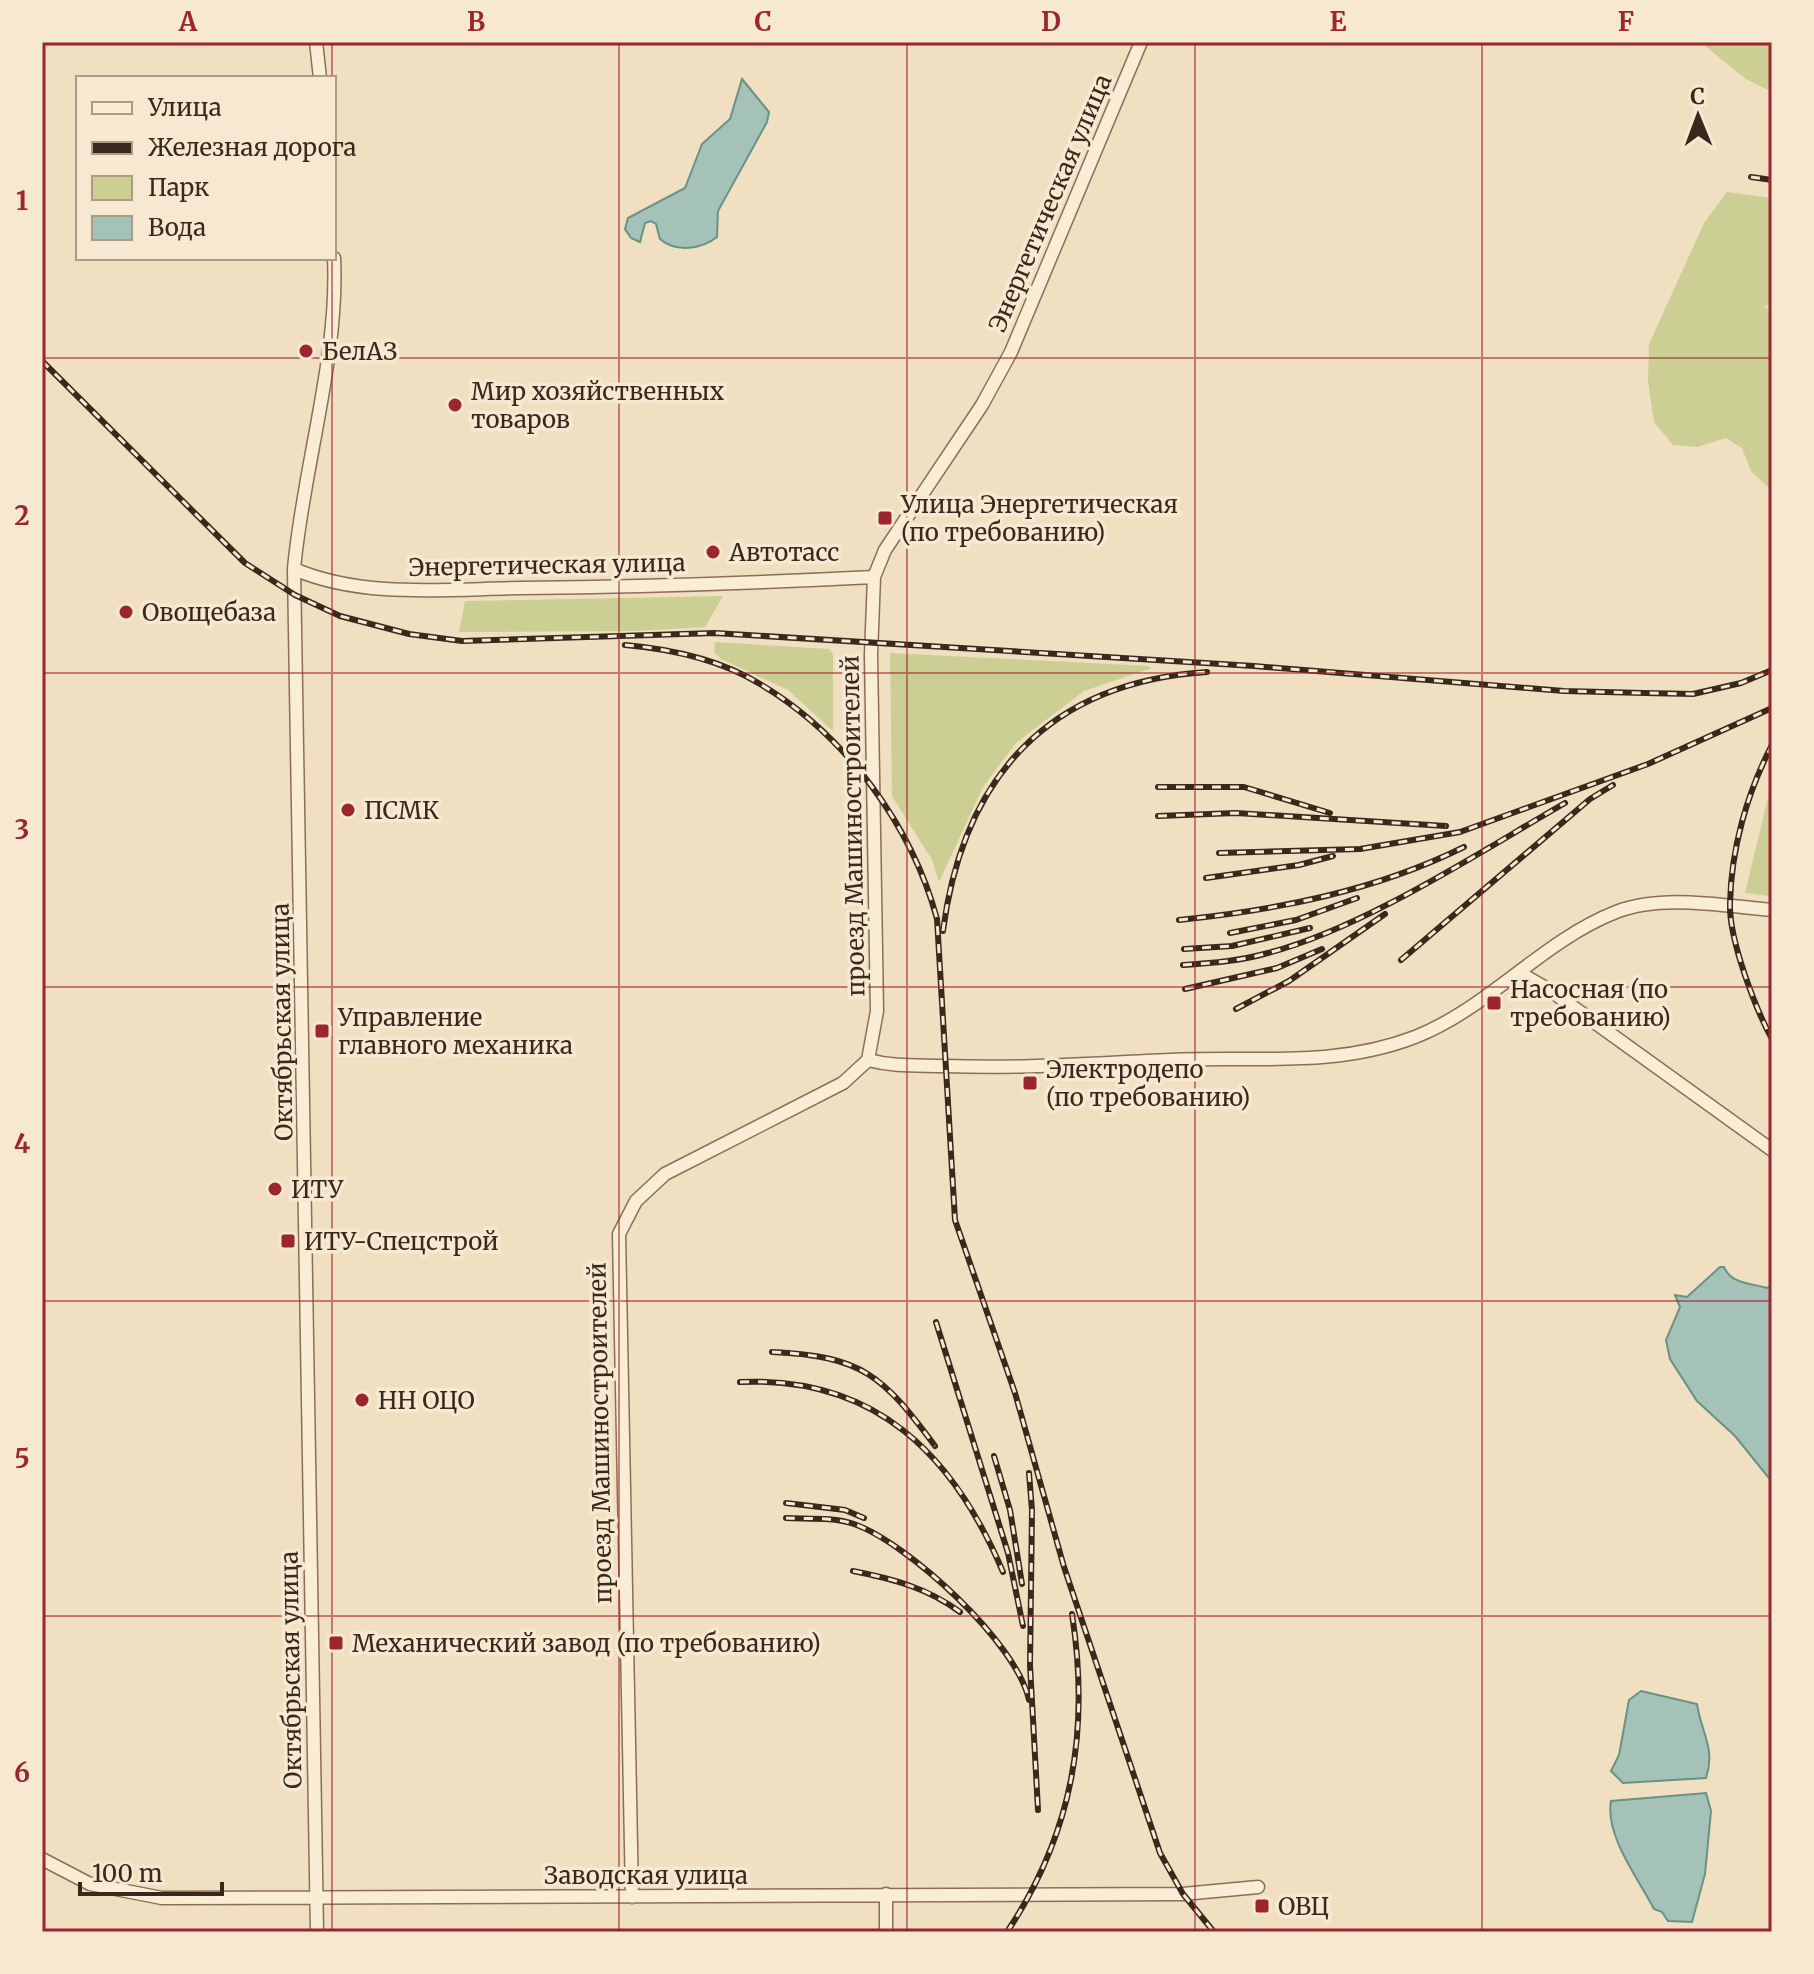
<svg xmlns="http://www.w3.org/2000/svg" width="1814" height="1974" font-family="Merriweather,serif">
  <style>
    .green { fill: #cccf94 }
    .water { fill: #a4c2b7; stroke: #6a9185; stroke-width: 2 }
    .lines { fill: none; stroke-linecap: round; stroke-linejoin: round }
    .minor-casing { stroke: #8a6f58; stroke-width: 15 }
    .minor { stroke: #faedd5; stroke-width: 12 }
    .rail-casing { stroke: #39291d; stroke-width: 6 }
    .rail { stroke: #f7e9d1; stroke-width: 3; stroke-dasharray: 9; stroke-linecap: butt }
    .grid { fill: none; stroke: #9c252e; stroke-width: 2; stroke-opacity: 0.55 }
    .poi-dot { fill: #9c252e; stroke: #f7e9d1; stroke-width: 3 }
    .labels { text-anchor: middle; dominant-baseline: central; stroke-width: 7; stroke-linejoin: round; paint-order: stroke }
    .street-label { font-size: 24px; fill: #39291d; stroke: #f7e9d1 }
    .poi-label { font-size: 24px; fill: #39291d; stroke: #f7e9d1; text-anchor: start }
    .neatline { fill: none; stroke: #9c252e; stroke-width: 3 }
    .grid-label { font-size: 26px; text-anchor: middle; font-weight: bold; fill: #9c252e }
  </style>
  <rect width="100%" height="100%" fill="#f0dfc1"/>
  <path class="green" d="M1700,42H1772V92L1746,79Z
    M1727,192L1772,198V303L1763,307L1772,310V491L1751,471L1742,448L1726,438L1697,447L1673,445L1654,422L1648,381L1649,344L1704,223Z
    M723,596L705,627L636,631L459,632L465,601Z
    M715,642L829,649L833,654V731L788,690L721,659L714,652Z
    M890,653L1148,666L1152,668L1084,691L1016,743L983,787L939,882L932,860L892,796Z
    M1772,781V893L1769,896L1745,893Z"/>
  <path class="water" d="M742,79L769,112L767,122L718,211L717,237C702,249 676,253 660,239L656,224L651,221L645,223L640,242L631,238L625,229L628,218L685,188L702,144L730,119Z
    M1720,1267H1724C1731,1284 1750,1283 1767,1288L1771,1285L1772,1276V1482L1735,1436L1697,1401L1670,1359L1666,1340L1680,1307L1675,1295L1687,1297Z
    M1641,1691L1697,1704C1701,1732 1716,1749 1706,1778L1623,1783L1611,1771L1619,1755L1629,1700Z
    M1706,1793L1711,1811L1705,1874L1692,1922L1668,1921L1662,1912L1654,1909C1638,1878 1605,1836 1611,1801Z"/>
  <g class="lines">
    <g class="minor-casing">
      <path id="minor" d="M316,42L320,78
        M294,569C364,599 447,589 522,588C639,587 756,583 874,577
        M1520,973L1551,991L1772,1150
        M868,1060C895,1067 918,1065 946,1066C1021,1069 1095,1063 1170,1060C1254,1056 1335,1068 1415,1037C1489,1008 1542,941 1616,912C1663,894 1723,906 1772,910
        M42,1859L90,1884L162,1898L1183,1894L1258,1887
        M886,1894V1932
        M632,1897L619,1234L636,1201L665,1174L843,1083L868,1060L877,1011L871,655L874,577L885,550L982,405L1011,352L1141,42
        M317,1932L294,569C303,468 339,357 334,258"/>
    </g>
    <use href="#minor" class="minor"/>
    <g class="rail-casing">
      <path id="rail" d="M1751,177L1772,180
        M42,361L245,563L295,595L340,616L409,634L462,641L715,633L1254,666L1564,691L1644,693L1693,694L1741,683L1772,670
        M625,645C671,649 721,660 760,684C845,734 912,826 937,919L955,1220L1015,1393L1064,1567L1160,1853L1183,1894L1214,1932
        M1772,745C1747,793 1731,849 1730,904C1729,939 1755,1008 1772,1039
        M1158,787H1244L1330,813
        M1158,816L1236,813L1446,826
        M1219,853L1360,849L1460,832L1648,764L1772,708
        M1206,878L1299,865L1333,856
        M1179,920C1277,910 1375,891 1464,847
        M943,931C963,777 1049,682 1207,672
        M1230,933L1296,920L1357,898
        M1184,949L1232,946L1310,928
        M1401,960L1590,799L1613,785
        M1183,965C1211,963 1240,961 1268,953C1364,928 1478,853 1565,803
        M1185,989L1277,968L1322,949
        M1236,1009L1289,981L1385,914
        M936,1322L1008,1553L1023,1626
        M772,1352C863,1356 883,1376 935,1446
        M740,1382C875,1376 953,1454 1003,1572
        M994,1456L1010,1510L1022,1584
        M1029,1473L1032,1510L1030,1665L1038,1810
        M786,1503L845,1510L864,1518
        M786,1518C808,1519 833,1517 854,1524C908,1543 1017,1643 1029,1700
        M853,1571C894,1579 927,1588 960,1612
        M1007,1932C1073,1833 1090,1730 1072,1614"/>
    </g>
    <use href="#rail" class="rail"/>
  </g>
  <path class="grid" d="M332,42V78M619,42V1932M907,42V1932M1195,42V1932M1482,42V1932M332,258V1932M42,358H1772M42,673H1772M42,987H1772M42,1301H1772M42,1616H1772"/>
  <g class="poi-dot">
    <circle cx="306" cy="351" r="8"/>
    <circle cx="455" cy="405" r="8"/>
    <rect x="877" y="510" width="16" height="16" rx="4"/>
    <circle cx="713" cy="552" r="8"/>
    <circle cx="126" cy="612" r="8"/>
    <circle cx="348" cy="810" r="8"/>
    <rect x="1486" y="995" width="16" height="16" rx="4"/>
    <rect x="314" y="1023" width="16" height="16" rx="4"/>
    <rect x="1022" y="1075" width="16" height="16" rx="4"/>
    <circle cx="275" cy="1189" r="8"/>
    <rect x="280" y="1233" width="16" height="16" rx="4"/>
    <circle cx="362" cy="1400" r="8"/>
    <rect x="328" y="1635" width="16" height="16" rx="4"/>
    <rect x="1254" y="1898" width="16" height="16" rx="4"/>
  </g>
  <g class="labels">
    <g class="street-label">
      <text transform="translate(1050 203) rotate(-67)">Энергетическая улица</text>
      <text transform="translate(547 565) rotate(-1)">Энергетическая улица</text>
      <text transform="translate(853 826) rotate(-91)">проезд Машиностроителей</text>
      <text transform="translate(282 1022) rotate(-91)">Октябрьская улица</text>
      <text transform="translate(600 1433) rotate(-91)">проезд Машиностроителей</text>
      <text transform="translate(291 1670) rotate(-91)">Октябрьская улица</text>
      <text x="646" y="1875">Заводская улица</text>
    </g>
    <g class="poi-label">
      <text x="322" y="351">БелАЗ</text>
      <text x="471" y="391">Мир хозяйственных<tspan x="471" dy="28">товаров</tspan></text>
      <text x="901" y="504">Улица Энергетическая<tspan x="901" dy="28">(по требованию)</tspan></text>
      <text x="729" y="552">Автотасс</text>
      <text x="142" y="612">Овощебаза</text>
      <text x="364" y="810">ПСМК</text>
      <text x="1510" y="989">Насосная (по<tspan x="1510" dy="28">требованию)</tspan></text>
      <text x="338" y="1017">Управление<tspan x="338" dy="28">главного механика</tspan></text>
      <text x="1046" y="1069">Электродепо<tspan x="1046" dy="28">(по требованию)</tspan></text>
      <text x="291" y="1189">ИТУ</text>
      <text x="304" y="1241">ИТУ-Спецстрой</text>
      <text x="378" y="1400">НН ОЦО</text>
      <text x="352" y="1643">Механический завод (по требованию)</text>
      <text x="1278" y="1906">ОВЦ</text>
    </g>
  </g>
  <rect width="1814" height="1974" fill="none" stroke="#f7e9d1" stroke-width="88"/>
  <rect x="76" y="76" width="260" height="184" fill="#f7e9d1" stroke="#ab9c89" stroke-width="2"/>
  <rect x="92" y="102" width="40" height="12" fill="#faedd5" stroke="#ab9c89" stroke-width="2"/>
  <text x="148" y="116" font-size="24" fill="#39291d">Улица</text>
  <rect x="92" y="142" width="40" height="12" fill="#39291d" stroke="#ab9c89" stroke-width="2"/>
  <text x="148" y="156" font-size="24" fill="#39291d">Железная дорога</text>
  <rect x="92" y="176" width="40" height="24" fill="#cccf94" stroke="#ab9c89" stroke-width="2"/>
  <text x="148" y="196" font-size="24" fill="#39291d">Парк</text>
  <rect x="92" y="216" width="40" height="24" fill="#a4c2b7" stroke="#ab9c89" stroke-width="2"/>
  <text x="148" y="236" font-size="24" fill="#39291d">Вода</text>
  <g transform="translate(1698 116) rotate(359)" stroke="#f7e9d1" stroke-width="6" paint-order="stroke">
  <path d="M0-6L14 30L0 20L-14 30Z" fill="#39291d"/>
  <text y="-12" font-size="22" font-weight="bold" text-anchor="middle" fill="#39291d">С</text>
  </g>
  <path d="M80 1882v12h142v-12" fill="none" stroke="#39291d" stroke-width="4"/>
  <text x="92" y="1882" font-size="24" fill="#39291d" stroke="#f7e9d1" stroke-width="6" paint-order="stroke">100 m</text>
  <rect x="44" y="44" width="1726" height="1886" class="neatline"/>
  <g class="grid-label">
    <text x="188" y="31">A</text>
    <text x="476" y="31">B</text>
    <text x="763" y="31">C</text>
    <text x="1051" y="31">D</text>
    <text x="1338" y="31">E</text>
    <text x="1626" y="31">F</text>
    <text x="22" y="210">1</text>
    <text x="22" y="525">2</text>
    <text x="22" y="839">3</text>
    <text x="22" y="1153">4</text>
    <text x="22" y="1468">5</text>
    <text x="22" y="1782">6</text>
  </g>
</svg>
